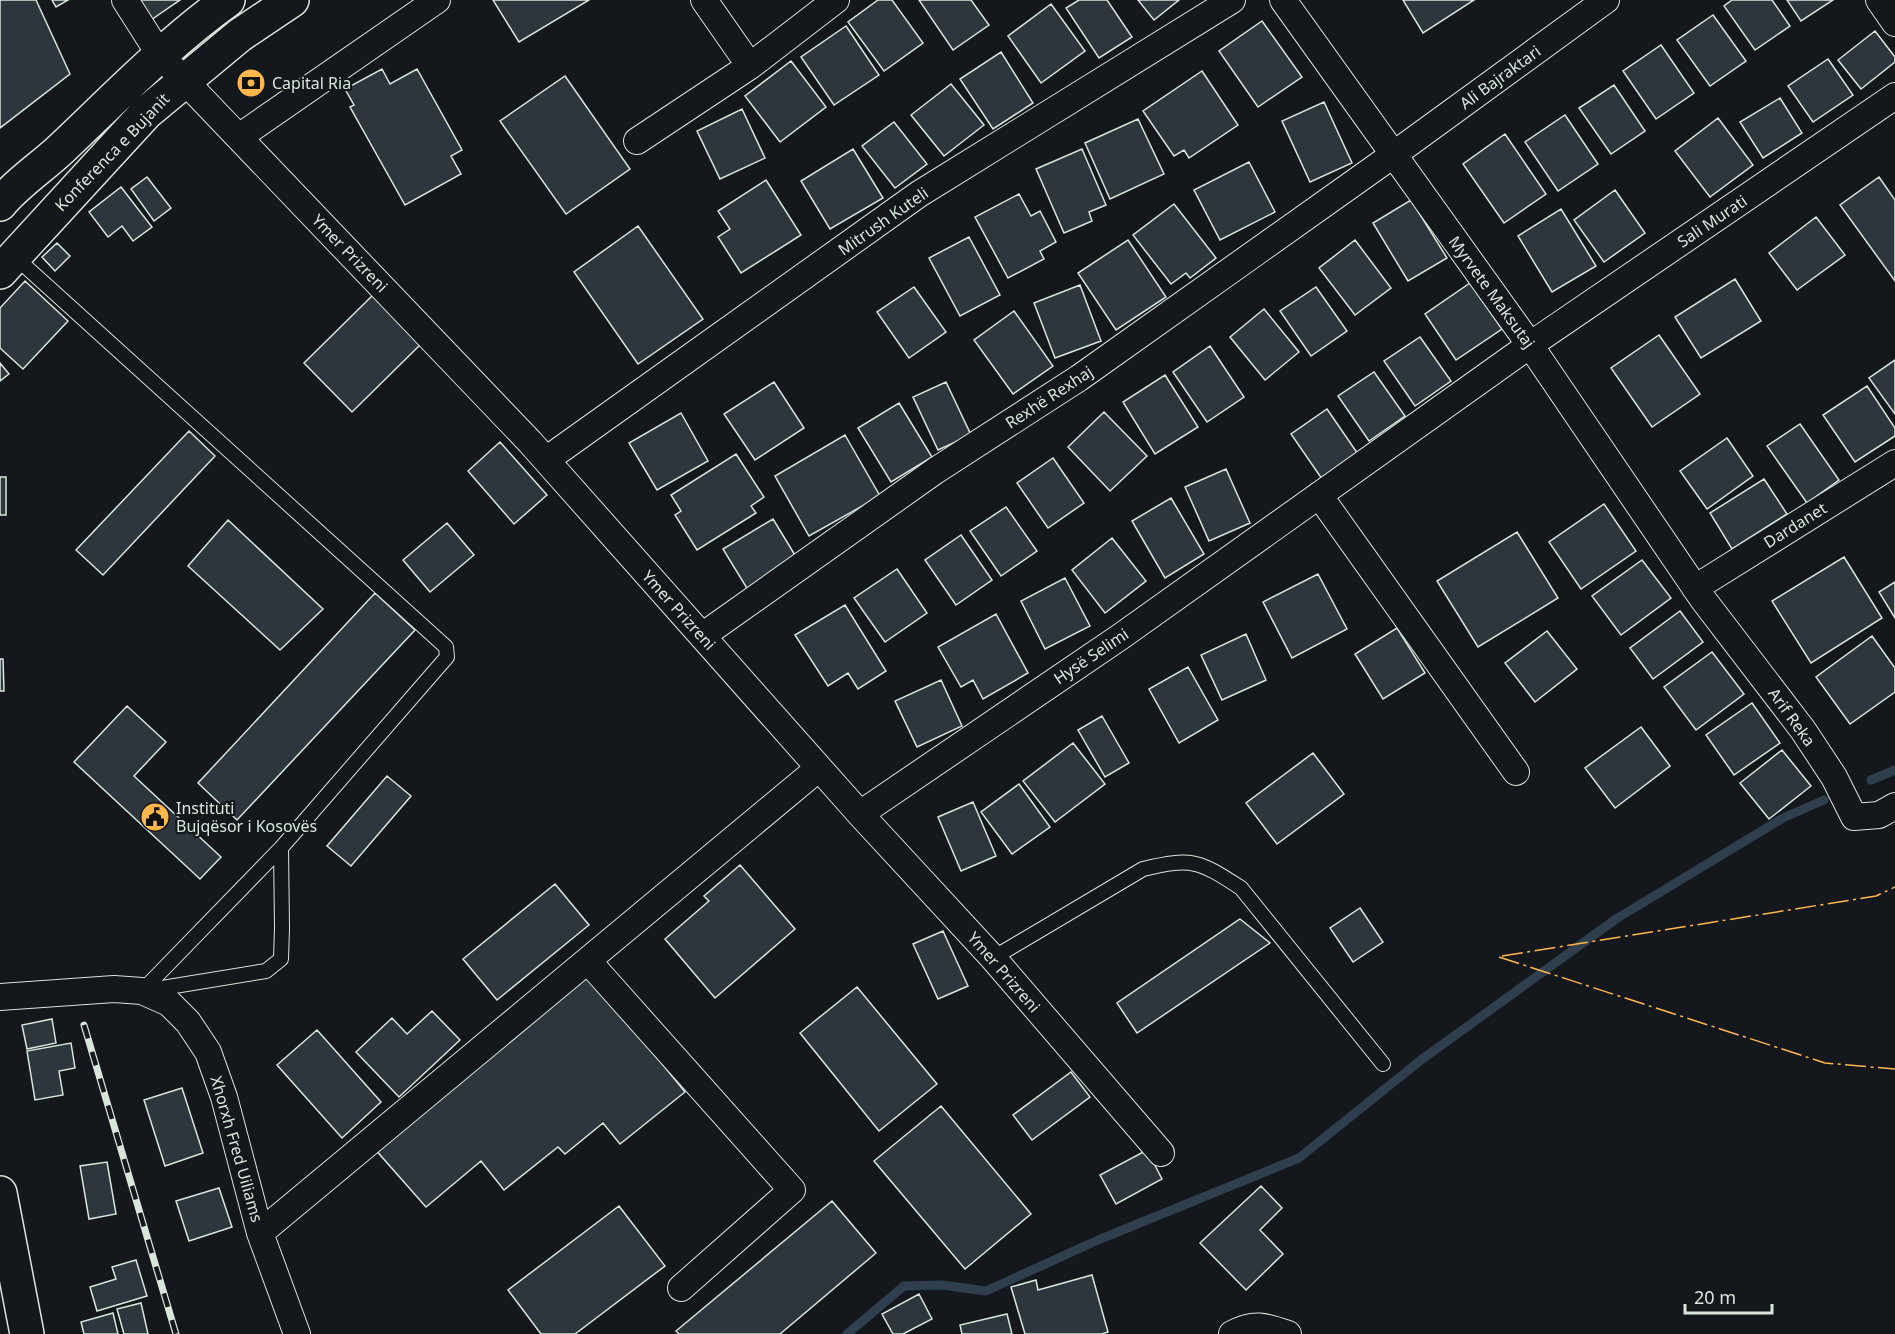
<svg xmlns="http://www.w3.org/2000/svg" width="1895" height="1334" font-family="'Noto Sans',sans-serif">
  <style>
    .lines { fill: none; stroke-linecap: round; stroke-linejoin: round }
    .stream { stroke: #2f3f4d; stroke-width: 9 }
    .building { fill: #2c363c; stroke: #d8e6dc; stroke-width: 1.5 }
    .service-casing { stroke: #d8e6dc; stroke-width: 16 }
    .minor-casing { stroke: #d8e6dc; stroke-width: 28 }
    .tertiary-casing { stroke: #d8e6dc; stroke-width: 36 }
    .secondary-casing { stroke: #d8e6dc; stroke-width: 36 }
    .service { stroke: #14181c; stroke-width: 14 }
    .minor { stroke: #14181c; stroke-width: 26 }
    .tertiary { stroke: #14181c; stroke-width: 33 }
    .secondary { stroke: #14181c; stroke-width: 33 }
    .rail-casing { stroke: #d8e6dc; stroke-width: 7 }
    .rail { stroke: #14181c; stroke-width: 4.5; stroke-dasharray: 14; stroke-linecap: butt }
    .power { stroke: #ffb74d; stroke-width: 1.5; stroke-dasharray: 21 4.5 3 4.5; stroke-linecap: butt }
    .labels { text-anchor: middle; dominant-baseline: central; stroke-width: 4.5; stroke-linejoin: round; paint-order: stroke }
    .street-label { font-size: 16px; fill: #d8e6dc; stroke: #14181c }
    .poi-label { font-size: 16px; fill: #d8e6dc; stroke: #14181c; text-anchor: start }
  </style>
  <rect width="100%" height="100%" fill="#14181c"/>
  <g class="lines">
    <path class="stream" d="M1871,780L1895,770
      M847,1334L904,1286L942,1285L986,1291L1098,1240L1299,1158L1421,1060L1616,919L1783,818L1824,800"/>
  </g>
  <path class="building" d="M0,0H36L70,74L0,128Z
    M52,0H68L56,7Z
    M133,0H180L148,22Z
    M493,0H589L519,42Z
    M878,0H892L923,43L884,71L848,22Z
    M919,0H971L989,25L953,50Z
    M1079,0H1107L1132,37L1099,58L1066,8Z
    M1138,0H1179L1154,20Z
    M1403,0H1474L1423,33Z
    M1732,0H1772L1790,26L1755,50L1724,6Z
    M1787,0H1833L1801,21Z
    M1051,4L1085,51L1041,83L1008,36Z
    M1713,15L1746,61L1710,86L1677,40Z
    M1262,21L1302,77L1258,107L1219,51Z
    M846,26L879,75L834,105L801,57Z
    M1875,31L1895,57V62L1861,89L1838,60Z
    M1661,45L1694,93L1656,119L1623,71Z
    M1001,52L1033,103L993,129L960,79Z
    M1828,59L1853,95L1813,122L1788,86Z
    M791,61L826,107L780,142L745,96Z
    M382,69L390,84L417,69L462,150L451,156L461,174L405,205L350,107L354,105L345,89Z
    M1202,71L1238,125L1189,158L1184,150L1174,156L1143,111Z
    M565,76L630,169L566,214L500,121Z
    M951,84L984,125L944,156L911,115Z
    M1614,85L1645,131L1611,154L1579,108Z
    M1780,98L1802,133L1763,158L1740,122Z
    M1324,102L1352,163L1310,182L1282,121Z
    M742,109L765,158L720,179L697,131Z
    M1565,115L1598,164L1558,191L1525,142Z
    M1718,118L1753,165L1710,197L1675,151Z
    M1138,119L1164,174L1110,199L1085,143Z
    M894,122L927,164L895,188L862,146Z
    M1505,134L1546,194L1504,223L1463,164Z
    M853,149L883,198L830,229L801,181Z
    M1082,149L1106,205L1089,212L1092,221L1064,233L1036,169Z
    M1249,162L1275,212L1220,240L1194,190Z
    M147,177L171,208L154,221L131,189Z
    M1879,177L1895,200V281L1840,205Z
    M766,180L801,235L741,273L718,237L730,229L718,211Z
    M121,187L152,227L133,241L122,226L108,237L89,212Z
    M1615,190L1645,233L1604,262L1574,220Z
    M1019,194L1031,216L1040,211L1056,242L1040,251L1044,259L1008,278L975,217Z
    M1411,200L1447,258L1408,281L1373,223Z
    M1174,204L1216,258L1190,278L1186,273L1171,284L1133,235Z
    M1561,209L1596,266L1552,292L1518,236Z
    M1816,217L1845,255L1797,290L1769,253Z
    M638,226L703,319L638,364L574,272Z
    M969,237L1000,295L960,316L929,258Z
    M1128,240L1166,297L1116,330L1078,273Z
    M1355,240L1391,288L1355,315L1319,268Z
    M57,243L70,256L55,271L42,257Z
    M1735,279L1761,321L1701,358L1675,317Z
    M25,281L68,321L23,369L0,348V308Z
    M1470,283L1502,329L1456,360L1425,314Z
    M1080,285L1101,341L1055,358L1034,303Z
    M914,287L946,332L909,358L877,312Z
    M1316,287L1347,331L1311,356L1280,311Z
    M375,293L423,342L352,412L304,363Z
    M1264,309L1299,352L1265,380L1230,337Z
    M1014,311L1053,366L1013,394L974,340Z
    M1659,335L1700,394L1652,427L1611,368Z
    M1420,337L1451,381L1415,406L1384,361Z
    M1210,346L1244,397L1207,422L1173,372Z
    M1895,360V414L1869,378Z
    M0,363L9,374L0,381Z
    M1374,372L1405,416L1369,441L1338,396Z
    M1165,375L1198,427L1155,454L1123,402Z
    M774,382L804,428L755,460L724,414Z
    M946,382L971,435L938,450L913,397Z
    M1867,386L1895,428V436L1855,462L1823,415Z
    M899,403L932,457L891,482L858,428Z
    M1327,409L1358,454L1322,479L1291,434Z
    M1104,412L1147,456L1110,491L1068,447Z
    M681,413L708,461L657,490L629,443Z
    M1800,424L1839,480L1807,503L1767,446Z
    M189,431L215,456L103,575L76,550Z
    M845,435L880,496L809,536L775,476Z
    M1727,438L1753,476L1707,509L1680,471Z
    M500,442L547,495L514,524L468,471Z
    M736,454L764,497L751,506L756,513L697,550L675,515L681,511L671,495Z
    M1053,458L1084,503L1048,528L1017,483Z
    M1226,469L1250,523L1209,541L1185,487Z
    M0,477H6V515H0Z
    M1764,479L1787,514L1732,549L1710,513Z
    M1171,498L1204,554L1165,578L1132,521Z
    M1604,504L1636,551L1581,589L1549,542Z
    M1006,507L1037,551L1001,576L970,531Z
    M773,519L798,560L748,590L723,549Z
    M228,520L323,609L280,650L188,566Z
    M447,523L474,555L430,592L403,560Z
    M1517,532L1558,598L1478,647L1437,581Z
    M961,535L992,580L956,605L925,560Z
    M1112,538L1146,581L1105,613L1072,570Z
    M1844,557L1882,618L1811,663L1772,601Z
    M1642,560L1671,598L1621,635L1592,596Z
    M897,569L927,613L885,642L854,598Z
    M1318,574L1347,629L1292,658L1263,602Z
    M1065,578L1090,626L1045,649L1021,601Z
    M1895,582V618L1879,592Z
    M375,593L415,630L237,820L198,783Z
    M845,605L886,671L858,689L848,673L828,686L795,635Z
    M1680,611L1703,642L1653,679L1630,648Z
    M996,614L1028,673L983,699L973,680L961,687L938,647Z
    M1397,628L1425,673L1383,699L1355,654Z
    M1547,631L1577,669L1535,702L1505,663Z
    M1246,634L1266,680L1222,700L1201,655Z
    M1872,636L1895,668V692L1850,724L1816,677Z
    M1712,652L1744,694L1696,730L1664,687Z
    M0,659H3L4,691H0Z
    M1188,667L1218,720L1179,743L1149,689Z
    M941,680L962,726L917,747L895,701Z
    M1752,703L1780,743L1734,775L1706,735Z
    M127,706L166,742L134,776L221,857L200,879L74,762Z
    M1102,716L1129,763L1105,777L1078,730Z
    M1641,727L1670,766L1615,808L1585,768Z
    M1073,743L1105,784L1055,822L1023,781Z
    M1782,750L1811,786L1769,819L1740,783Z
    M1313,753L1344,794L1277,844L1246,803Z
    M387,776L411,796L351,866L327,846Z
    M1019,784L1050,827L1012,854L981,812Z
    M973,802L996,856L961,871L938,817Z
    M740,865L795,929L715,998L665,939L709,901L704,896Z
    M555,884L589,925L497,1000L463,959Z
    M1360,908L1383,942L1353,962L1330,928Z
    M1240,919L1270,943L1137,1033L1117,1003Z
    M943,931L968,986L938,999L913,944Z
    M590,975L685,1092L620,1144L603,1123L565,1154L558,1147L504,1190L481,1161L426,1207L374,1148Z
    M857,987L937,1084L879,1131L800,1033Z
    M432,1011L460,1040L399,1097L356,1052L392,1018L407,1034Z
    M52,1019L56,1043L27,1049L22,1025Z
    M317,1030L381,1102L342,1138L277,1065Z
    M71,1043L75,1068L59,1071L63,1095L35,1100L27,1051Z
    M1071,1072L1090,1097L1032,1140L1013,1115Z
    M182,1088L203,1153L165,1166L144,1100Z
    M941,1106L1031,1214L965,1269L874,1161Z
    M1147,1150L1162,1179L1116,1204L1100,1175Z
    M107,1162L116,1214L89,1219L80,1166Z
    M1261,1186L1282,1208L1260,1230L1283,1254L1246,1290L1200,1243Z
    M219,1188L232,1227L189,1241L176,1201Z
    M832,1201L876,1253L780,1334H679L676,1331Z
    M619,1206L665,1266L575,1334H541L508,1290Z
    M136,1260L147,1296L97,1311L90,1287L116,1279L112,1267Z
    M1092,1275L1108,1332L1102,1334H1025L1011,1287L1036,1280L1038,1290Z
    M919,1294L932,1319L903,1334H893L882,1314Z
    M141,1303L148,1334H124L117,1309Z
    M113,1313L118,1334H84L81,1322Z
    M1007,1314L1012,1334H962L960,1325Z"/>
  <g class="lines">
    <g class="service-casing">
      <path id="service" d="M14,256L446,647L447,657L281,848L282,928L281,959L266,971L150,990
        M993,958L1143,869C1193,857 1199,861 1241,888L1383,1064
        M142,991L281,848"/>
    </g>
    <g class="minor-casing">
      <path id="minor" d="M125,0L160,55L530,442L860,814L993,958L1161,1153
        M704,0L750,66L836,0
        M1283,0L1530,345L1702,598L1803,730L1834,777L1854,817L1879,815L1895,806
        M1879,0L1895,23
        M239,137L437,0
        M637,141L750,66
        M546,460L919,194L1232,0
        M1319,495L1516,772
        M1695,588L1895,463
        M702,636L935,471L1079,378L1393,155L1606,0
        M860,814L1120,637L1530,345L1895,96
        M588,961L792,1190L681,1288
        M0,997L114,989L142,991L169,1003L188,1022L208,1052L224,1097L260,1233L297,1334
        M260,1233L819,768
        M1232,1334C1254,1322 1265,1326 1288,1334"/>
    </g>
    <g class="tertiary-casing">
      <path id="tertiary" d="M0,1193L27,1334"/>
    </g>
    <g class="secondary-casing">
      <path id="secondary" d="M0,204C16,184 42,167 61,149C115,98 168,43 228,0
        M0,272L146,113L240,35L292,0"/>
    </g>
    <use href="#service" class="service"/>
    <use href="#minor" class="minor"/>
    <use href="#tertiary" class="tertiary"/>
    <use href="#secondary" class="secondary"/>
    <g class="rail-casing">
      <path id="rail" d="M84,1025L176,1334"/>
    </g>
    <use href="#rail" class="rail"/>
    <path class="power" d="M1502,956L1876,896L1895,887
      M1499,957L1825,1063L1895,1069"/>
  </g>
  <defs>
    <g id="bank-disc" transform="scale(1.5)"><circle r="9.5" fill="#ffb74d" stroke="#14181c"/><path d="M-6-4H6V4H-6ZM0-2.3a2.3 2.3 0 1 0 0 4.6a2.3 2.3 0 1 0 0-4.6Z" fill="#111"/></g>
    <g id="civic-disc" transform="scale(1.5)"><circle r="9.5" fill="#ffb74d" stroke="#14181c"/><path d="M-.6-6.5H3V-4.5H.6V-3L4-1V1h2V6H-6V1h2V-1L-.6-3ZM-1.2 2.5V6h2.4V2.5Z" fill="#111"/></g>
  </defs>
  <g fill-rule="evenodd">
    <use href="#bank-disc" x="251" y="83"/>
    <use href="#civic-disc" x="155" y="817"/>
  </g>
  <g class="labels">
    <g class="street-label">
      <text transform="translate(1500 77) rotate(-36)">Ali Bajraktari</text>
      <text transform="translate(112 152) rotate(-46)">Konferenca e Bujanit</text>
      <text transform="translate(883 221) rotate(-35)">Mitrush Kuteli</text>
      <text transform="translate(1712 221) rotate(-34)">Sali Murati</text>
      <text transform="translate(350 253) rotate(46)">Ymer Prizreni</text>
      <text transform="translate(1492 292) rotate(54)">Myrvete Maksutaj</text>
      <text transform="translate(1049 397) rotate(-33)">Rexhë Rexhaj</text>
      <text transform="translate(1795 525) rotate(-32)">Dardanet</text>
      <text transform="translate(679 610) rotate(48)">Ymer Prizreni</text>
      <text transform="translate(1091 656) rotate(-34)">Hysë Selimi</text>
      <text transform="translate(1792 717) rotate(54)">Arif Reka</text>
      <text transform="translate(1004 972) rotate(49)">Ymer Prizreni</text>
      <text transform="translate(237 1149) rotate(74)">Xhorxh Fred Uiliams</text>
    </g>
    <g class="poi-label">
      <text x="272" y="83">Capital Ria</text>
      <text x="176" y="808">Instituti<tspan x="176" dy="18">Bujqësor i Kosovës</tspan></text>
    </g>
  </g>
  <path d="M1685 1304v9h87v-9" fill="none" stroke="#d8e6dc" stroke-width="3"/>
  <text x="1694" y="1304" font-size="18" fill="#d8e6dc" stroke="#14181c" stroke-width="4.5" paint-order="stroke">20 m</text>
</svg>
